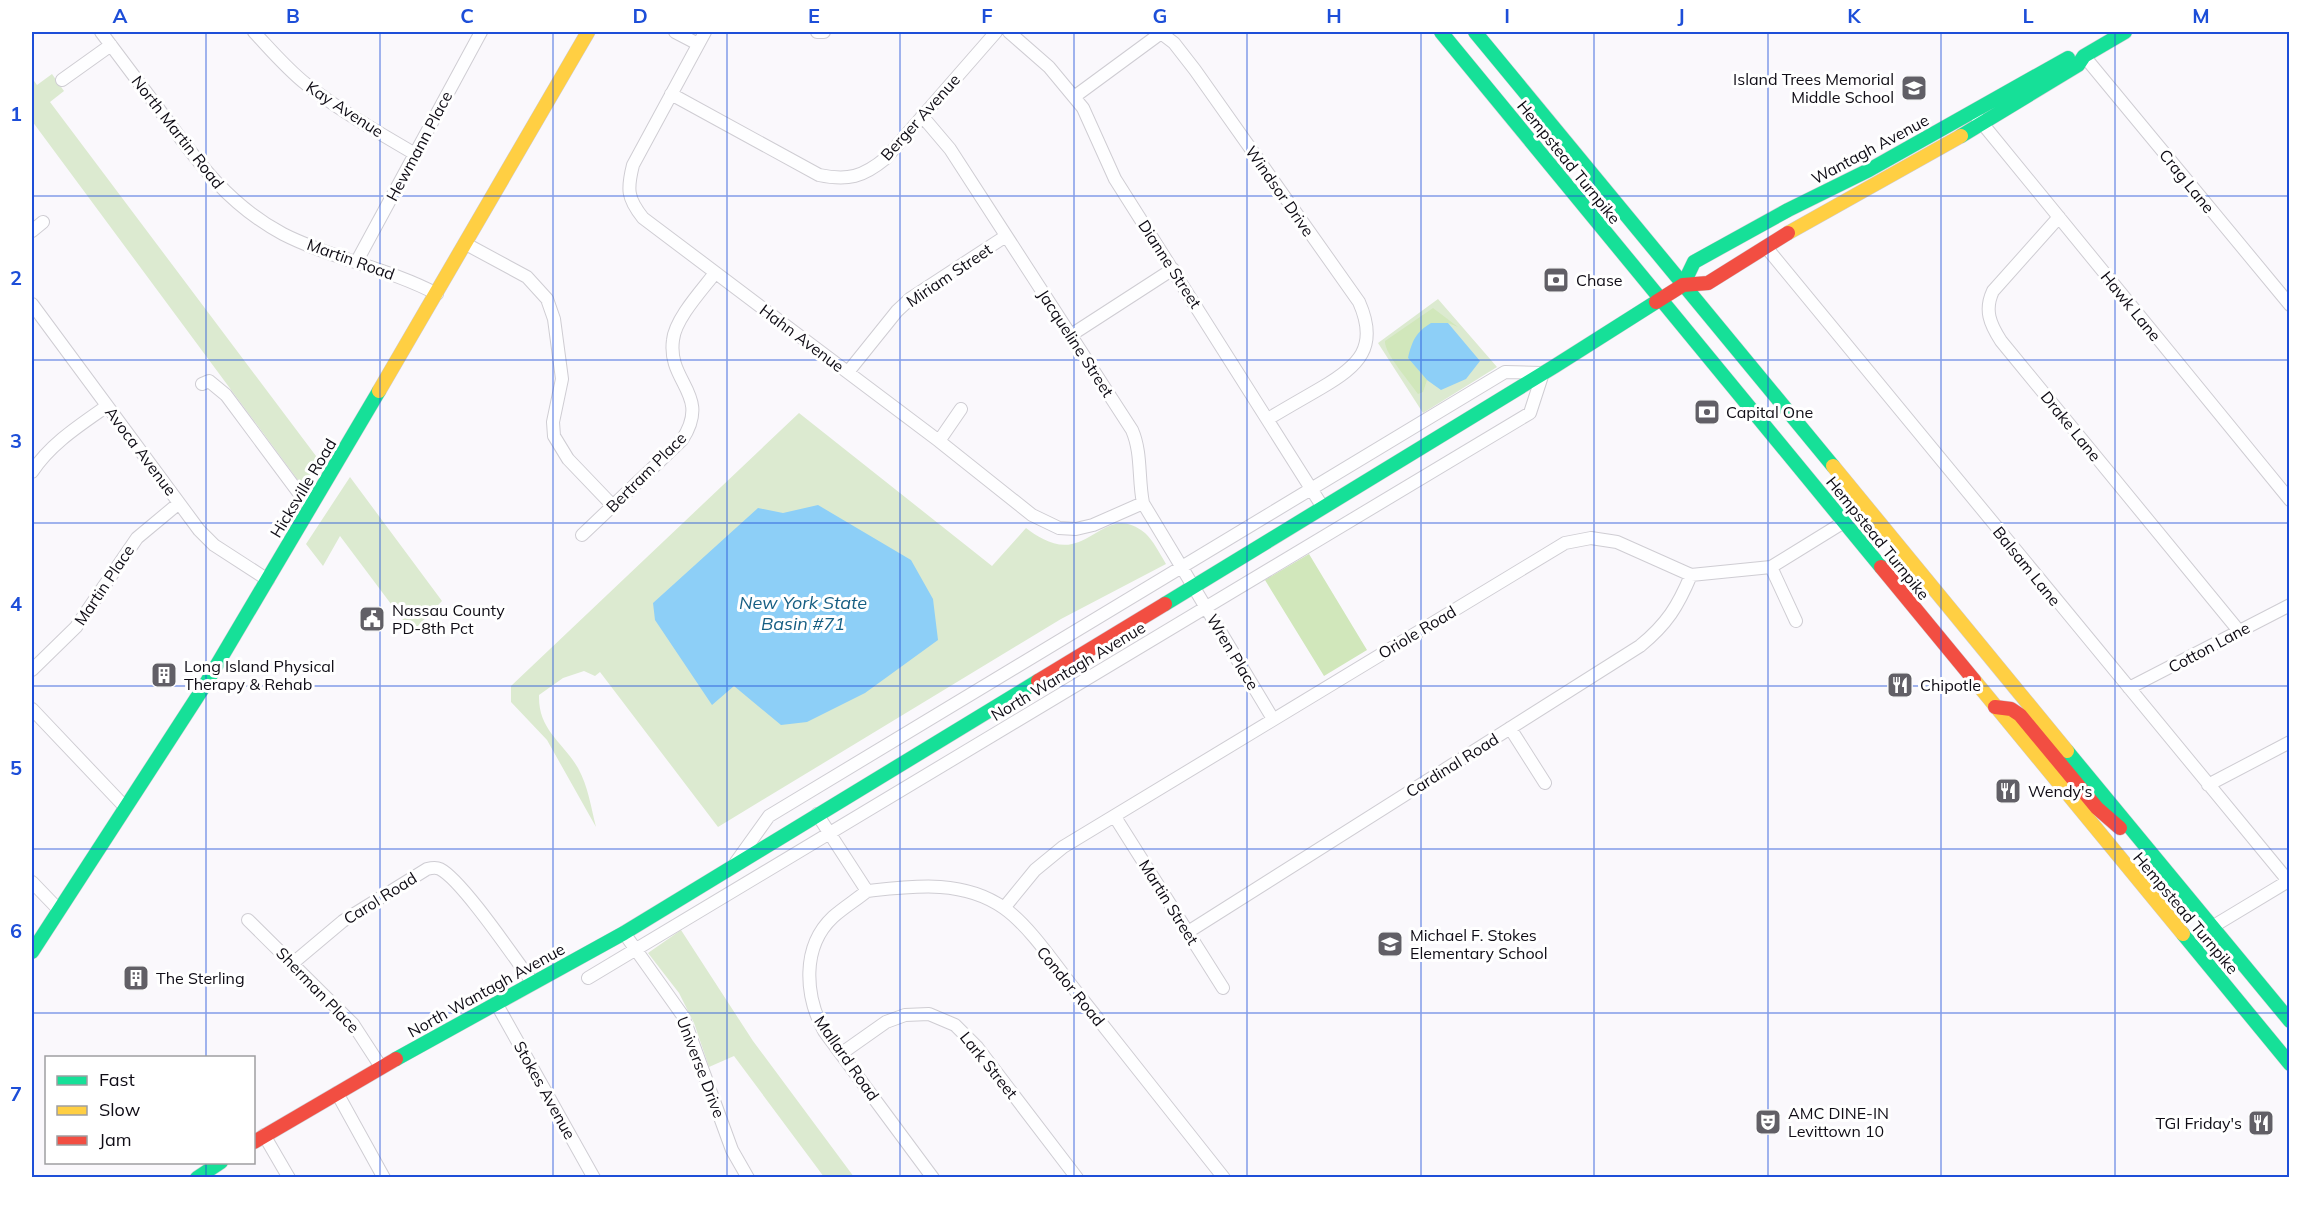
<svg xmlns="http://www.w3.org/2000/svg" width="2321" height="1209" font-family="Mulish,sans-serif">
  <style>
    .green { fill: #dcead0 }
    .forest { fill: #d1e7bb }
    .water { fill: #8dcff7 }
    .lines { fill: none; stroke-linecap: round; stroke-linejoin: round }
    .street-casing { stroke: #cfcdd3; stroke-width: 14 }
    .fast-casing { stroke: #cfcdd3; stroke-width: 15 }
    .slow-casing { stroke: #cfcdd3; stroke-width: 15 }
    .jam-casing { stroke: #cfcdd3; stroke-width: 15 }
    .street { stroke: #fefeff; stroke-width: 12 }
    .fast { stroke: #16e098; stroke-width: 14 }
    .slow { stroke: #ffcf43; stroke-width: 14 }
    .jam { stroke: #f24e42; stroke-width: 14 }
    .grid { fill: none; stroke: #1d4ed8; stroke-width: 1.5; stroke-opacity: 0.55 }
    .labels { text-anchor: middle; dominant-baseline: central; stroke-width: 6; stroke-linejoin: round; paint-order: stroke }
    .poi-label { font-size: 16px; fill: #0f0c15; stroke: #fff; text-anchor: start }
    .street-label { font-size: 16px; fill: #0f0c15; stroke: #fff }
    .water-label { font-size: 18px; font-style: italic; fill: #165e83; stroke: #fff }
    .neatline { fill: none; stroke: #1d4ed8; stroke-width: 2 }
    .grid-label { font-size: 20px; text-anchor: middle; font-weight: bold; fill: #1d4ed8 }
  </style>
  <rect width="100%" height="100%" fill="#faf8fc"/>
  <path class="green" d="M52,74L64,91L50,102L319,460L303,487L32,121V78L37,85Z
    M1438,299L1497,367L1423,413L1378,343Z
    M799,413L992,566L1026,528C1038,537 1055,548 1072,544C1099,538 1114,508 1145,533C1153,540 1160,554 1166,564L1061,619L718,827L600,672L595,676L584,671L563,678L539,695C538,730 562,741 578,768C588,786 591,807 596,827L547,740L511,702V686Z
    M350,477L442,601L412,632L340,536L323,566L306,544Z
    M681,930L753,1041L854,1177H824L734,1056L709,1067L694,1023L679,993L648,953Z"/>
  <path class="forest" d="M1433,308L1458,327L1448,323L1408,358L1427,380L1423,392L1418,394C1410,382 1384,353 1385,341Z
    M1309,554L1367,650L1324,676L1265,580Z"/>
  <path class="water" d="M1431,323H1448L1480,361L1466,379L1441,390L1427,380L1408,358C1412,341 1416,332 1431,323Z
    M818,505L911,560L933,599L938,640L865,693L807,722L781,725L734,686L712,705L655,620L653,603L758,508L783,513Z"/>
  <g class="lines">
    <g class="street-casing">
      <path id="street" d="M101,32C122,60 143,88 164,116C199,164 229,205 283,234C332,259 388,268 437,294
        M254,32C271,50 287,69 306,84C340,111 378,132 415,154
        M675,32L698,44
        M705,32L633,165C627,189 627,198 643,218L939,441L1032,515L1059,528L1076,529L1093,525L1143,503
        M817,32H824
        M1009,32L1049,67L1083,108L1115,179L1322,506
        M2084,56L2290,305
        M62,80L111,45
        M671,94L819,175C848,181 863,177 886,158L996,32
        M1074,97L1161,33L1174,43L1195,70L1359,302C1379,347 1359,366 1321,388C1304,398 1286,408 1268,419
        M922,116L950,149L1132,430C1142,453 1138,478 1143,503L1273,719
        M1977,117L2290,500
        M2059,217L1993,291C1984,310 1990,324 2001,341L2239,631
        M32,231L43,222
        M466,244L527,277L547,299L554,319L562,379L553,422L554,436L568,459L613,506
        M1766,247L2290,883
        M357,261L481,32
        M32,304L199,530L214,545L268,580
        M1071,335L1173,269
        M848,372L897,311L911,298L1006,236
        M202,384L209,381L226,395L310,508
        M939,441L961,409
        M32,472C50,444 80,425 107,406
        M582,535L682,440C712,394 667,383 673,340C675,319 702,290 715,273
        M1771,567L1796,621
        M32,670L76,627L137,538L179,503
        M2129,688L2290,605
        M32,709L125,807
        M1510,728L1545,783
        M2208,785L2290,742
        M817,814L867,891
        M1115,817L1223,988
        M32,882L59,910
        M867,891C913,886 963,879 1004,908C1031,927 1058,969 1079,995C1127,1056 1176,1117 1224,1178
        M867,891C856,900 843,908 833,917C801,947 805,996 824,1031L933,1178
        M1004,908L1035,870L1063,847L1565,543L1591,538L1617,542L1691,575L1771,567L1844,522L1865,506
        M248,920L353,1024L381,1067
        M1188,932L1640,646C1667,624 1678,606 1691,575
        M624,933L683,1016L732,1150L748,1178
        M2191,943L2212,927L2290,880
        M293,963L343,921L427,869C431,868 436,867 440,869C462,880 515,959 533,983
        M588,978L1530,413L1543,373L1505,372L769,816L736,862
        M496,1003L594,1178
        M842,1053L886,1022L905,1015L929,1014L955,1025L977,1047L1077,1178
        M337,1093L384,1178
        M264,1135L289,1178"/>
    </g>
    <g class="fast-casing">
      <path id="fast" d="M1441,32L1881,567
        M1475,32L1833,466
        M1961,136L2078,65L2084,56L2125,32
        M1683,285L1694,262L1788,210L1869,170L2068,58
        M1165,604L1555,366L1656,302
        M2067,751L2290,1021
        M2183,934L2290,1064
        M32,952L205,685L379,391
        M396,1059L624,933L1038,681
        M197,1178L221,1162"/>
    </g>
    <g class="slow-casing">
      <path id="slow" d="M1788,233L1961,136
        M379,391L588,32
        M1833,466L2067,751
        M1974,680L2183,934"/>
    </g>
    <g class="jam-casing">
      <path id="jam" d="M1656,302L1683,285L1708,283L1788,233
        M1881,567L1974,680
        M1038,681L1165,604
        M1995,707L2011,709L2020,715L2097,808L2120,828
        M254,1142L396,1059"/>
    </g>
    <use href="#street" class="street"/>
    <use href="#fast" class="fast"/>
    <use href="#slow" class="slow"/>
    <use href="#jam" class="jam"/>
  </g>
  <path class="grid" d="M206,32V1058M380,32V1178M553,32V1178M727,32V1178M900,32V1178M1074,32V1178M1247,32V1178M1421,32V1178M1594,32V1178M1768,32V1178M1941,32V1178M2115,32V1178M32,196H2290M32,360H2290M32,523H2290M32,686H2290M32,849H2290M32,1013H2290M206,1162V1178"/>
  <defs>
    <g id="school-square" transform="scale(1.35)"><rect x="-9" y="-9" width="18" height="18" rx="4" fill="#615f66" stroke="#fff"/><path d="M0-5L7-2L0 1L-7-2ZM-4 1L0 2.5L4 1V4Q0 6-4 4Z" fill="#fff"/></g>
    <g id="bank-square" transform="scale(1.35)"><rect x="-9" y="-9" width="18" height="18" rx="4" fill="#615f66" stroke="#fff"/><path d="M-6-4H6V4H-6ZM0-2.3a2.3 2.3 0 1 0 0 4.6a2.3 2.3 0 1 0 0-4.6Z" fill="#fff"/></g>
    <g id="civic-square" transform="scale(1.35)"><rect x="-9" y="-9" width="18" height="18" rx="4" fill="#615f66" stroke="#fff"/><path d="M-.6-6.5H3V-4.5H.6V-3L4-1V1h2V6H-6V1h2V-1L-.6-3ZM-1.2 2.5V6h2.4V2.5Z" fill="#fff"/></g>
    <g id="building-square" transform="scale(1.35)"><rect x="-9" y="-9" width="18" height="18" rx="4" fill="#615f66" stroke="#fff"/><path d="M-4-6H4V6H1V3H-1V6H-4ZM-2.5-4.3h1.7v1.8h-1.7ZM.8-4.3h1.7v1.8H.8ZM-2.5-1h1.7V.8h-1.7ZM.8-1h1.7V.8H.8Z" fill="#fff"/></g>
    <g id="restaurant-square" transform="scale(1.35)"><rect x="-9" y="-9" width="18" height="18" rx="4" fill="#615f66" stroke="#fff"/><path d="M-5-6h1v4h1v-4h1v4h1v-4h1v5L-1.5 .5V6h-2V.5L-5-1ZM5-6V6H3V1.5H1.5Q1.5-4 5-6Z" fill="#fff"/></g>
    <g id="theatre-square" transform="scale(1.35)"><rect x="-9" y="-9" width="18" height="18" rx="4" fill="#615f66" stroke="#fff"/><path d="M-5-5.5Q0-4 5-5.5V0Q5 5 0 6Q-5 5-5 0ZM-3.3-2.5H-1v1.5H-3.3ZM1-2.5H3.3v1.5H1ZM-2.8 1Q0 5.5 2.8 1Z" fill="#fff"/></g>
  </defs>
  <g fill-rule="evenodd">
    <use href="#school-square" x="1914" y="88"/>
    <use href="#bank-square" x="1556" y="280"/>
    <use href="#bank-square" x="1707" y="412"/>
    <use href="#civic-square" x="372" y="619"/>
    <use href="#building-square" x="164" y="675"/>
    <use href="#restaurant-square" x="1900" y="685"/>
    <use href="#restaurant-square" x="2008" y="791"/>
    <use href="#school-square" x="1390" y="944"/>
    <use href="#building-square" x="136" y="978"/>
    <use href="#theatre-square" x="1768" y="1122"/>
    <use href="#restaurant-square" x="2261" y="1123"/>
  </g>
  <g class="labels">
    <g class="poi-label">
      <text x="1894" y="79" text-anchor="end">Island Trees Memorial<tspan x="1894" dy="18">Middle School</tspan></text>
      <text x="1576" y="280">Chase</text>
      <text x="1726" y="412">Capital One</text>
      <text x="392" y="610">Nassau County<tspan x="392" dy="18">PD-8th Pct</tspan></text>
      <text x="184" y="666">Long Island Physical<tspan x="184" dy="18">Therapy &amp; Rehab</tspan></text>
      <text x="1920" y="685">Chipotle</text>
      <text x="2028" y="791">Wendy's</text>
      <text x="1410" y="935">Michael F. Stokes<tspan x="1410" dy="18">Elementary School</tspan></text>
      <text x="156" y="978">The Sterling</text>
      <text x="1788" y="1113">AMC DINE-IN<tspan x="1788" dy="18">Levittown 10</tspan></text>
      <text x="2242" y="1123" text-anchor="end">TGI Friday's</text>
    </g>
    <g class="street-label">
      <text transform="translate(345 109) rotate(33)">Kay Avenue</text>
      <text transform="translate(920 117) rotate(-48)">Berger Avenue</text>
      <text transform="translate(178 132) rotate(52)">North Martin Road</text>
      <text transform="translate(419 146) rotate(-62)">Hewmann Place</text>
      <text transform="translate(1870 149) rotate(-28)">Wantagh Avenue</text>
      <text transform="translate(1569 162) rotate(51)">Hempstead Turnpike</text>
      <text transform="translate(2187 181) rotate(51)">Crag Lane</text>
      <text transform="translate(1280 191) rotate(55)">Windsor Drive</text>
      <text transform="translate(351 259) rotate(20)">Martin Road</text>
      <text transform="translate(1170 264) rotate(57)">Dianne Street</text>
      <text transform="translate(949 275) rotate(-34)">Miriam Street</text>
      <text transform="translate(2131 306) rotate(51)">Hawk Lane</text>
      <text transform="translate(802 338) rotate(37)">Hahn Avenue</text>
      <text transform="translate(1076 343) rotate(57)">Jacqueline Street</text>
      <text transform="translate(2071 426) rotate(51)">Drake Lane</text>
      <text transform="translate(141 451) rotate(53)">Avoca Avenue</text>
      <text transform="translate(646 472) rotate(-45)">Bertram Place</text>
      <text transform="translate(303 488) rotate(-59)">Hicksville Road</text>
      <text transform="translate(1878 538) rotate(51)">Hempstead Turnpike</text>
      <text transform="translate(2027 566) rotate(51)">Balsam Lane</text>
      <text transform="translate(104 585) rotate(-56)">Martin Place</text>
      <text transform="translate(1417 632) rotate(-31)">Oriole Road</text>
      <text transform="translate(2209 647) rotate(-28)">Cotton Lane</text>
      <text transform="translate(1233 652) rotate(59)">Wren Place</text>
      <text transform="translate(1068 671) rotate(-31)">North Wantagh Avenue</text>
      <text transform="translate(1452 765) rotate(-32)">Cardinal Road</text>
      <text transform="translate(380 898) rotate(-32)">Carol Road</text>
      <text transform="translate(1169 902) rotate(58)">Martin Street</text>
      <text transform="translate(2186 913) rotate(50)">Hempstead Turnpike</text>
      <text transform="translate(1071 986) rotate(51)">Condor Road</text>
      <text transform="translate(318 990) rotate(46)">Sherman Place</text>
      <text transform="translate(486 990) rotate(-29)">North Wantagh Avenue</text>
      <text transform="translate(847 1058) rotate(55)">Mallard Road</text>
      <text transform="translate(989 1065) rotate(51)">Lark Street</text>
      <text transform="translate(701 1067) rotate(69)">Universe Drive</text>
      <text transform="translate(545 1090) rotate(61)">Stokes Avenue</text>
    </g>
    <g class="water-label">
      <text x="803" y="602">New York State<tspan x="803" dy="21">Basin #71</tspan></text>
    </g>
  </g>
  <rect width="2321" height="1209" fill="none" stroke="#ffffff" stroke-width="66"/>
  <rect x="45" y="1056" width="210" height="108" fill="#ffffff" stroke="#9f9ea1" stroke-width="1.5"/>
  <rect x="57" y="1076" width="30" height="9" fill="#16e098" stroke="#9f9ea1" stroke-width="1.5"/>
  <text x="99" y="1086" font-size="18" fill="#0f0c15">Fast</text>
  <rect x="57" y="1106" width="30" height="9" fill="#ffcf43" stroke="#9f9ea1" stroke-width="1.5"/>
  <text x="99" y="1116" font-size="18" fill="#0f0c15">Slow</text>
  <rect x="57" y="1136" width="30" height="9" fill="#f24e42" stroke="#9f9ea1" stroke-width="1.5"/>
  <text x="99" y="1146" font-size="18" fill="#0f0c15">Jam</text>
  <rect x="33" y="33" width="2255" height="1143" class="neatline"/>
  <g class="grid-label">
    <text x="120" y="23">A</text>
    <text x="293" y="23">B</text>
    <text x="467" y="23">C</text>
    <text x="640" y="23">D</text>
    <text x="814" y="23">E</text>
    <text x="987" y="23">F</text>
    <text x="1160" y="23">G</text>
    <text x="1334" y="23">H</text>
    <text x="1507" y="23">I</text>
    <text x="1681" y="23">J</text>
    <text x="1854" y="23">K</text>
    <text x="2028" y="23">L</text>
    <text x="2201" y="23">M</text>
    <text x="16" y="121">1</text>
    <text x="16" y="285">2</text>
    <text x="16" y="448">3</text>
    <text x="16" y="611">4</text>
    <text x="16" y="775">5</text>
    <text x="16" y="938">6</text>
    <text x="16" y="1101">7</text>
  </g>
</svg>
